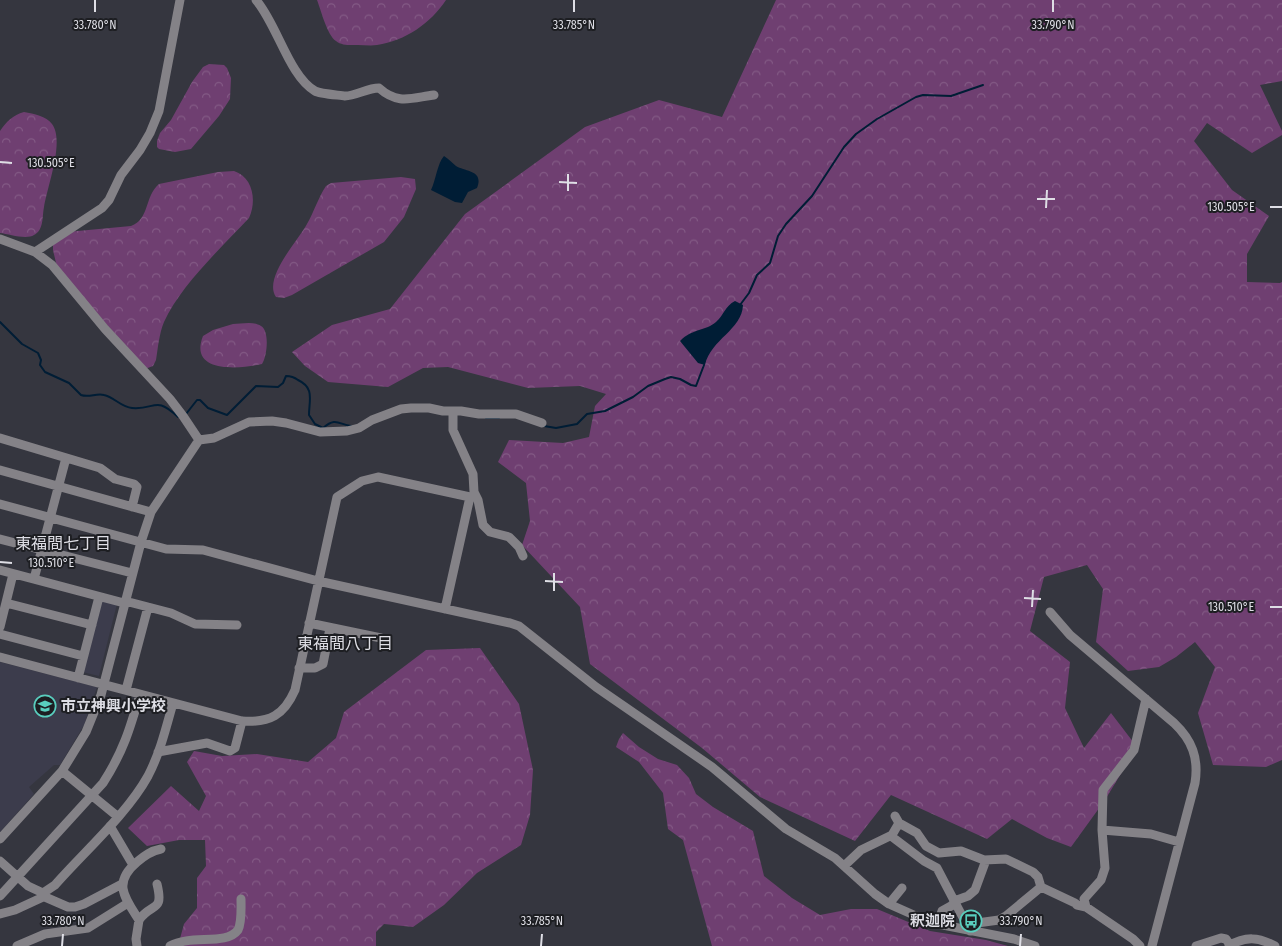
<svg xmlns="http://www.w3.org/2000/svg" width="1282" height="946" font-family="'Fira Sans Condensed','Noto Sans JP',sans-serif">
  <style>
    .built { fill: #3c3c4c }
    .forest { fill: url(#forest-crowns) }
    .water { fill: #001d35 }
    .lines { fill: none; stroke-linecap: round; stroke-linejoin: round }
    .stream { stroke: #001d35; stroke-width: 2 }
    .minor { stroke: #848287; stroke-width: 9 }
    .ticks { fill: none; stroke: #dedee5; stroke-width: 2 }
    .labels { text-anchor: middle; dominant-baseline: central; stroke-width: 4; stroke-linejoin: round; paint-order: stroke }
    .poi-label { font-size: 15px; font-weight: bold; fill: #dedee5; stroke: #1d1e22; text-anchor: start }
    .neighbourhood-label { font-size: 16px; fill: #dedee5; stroke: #1d1e22 }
    .ticks-label { font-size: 12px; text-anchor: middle; fill: #dedee5; stroke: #1d1e22; stroke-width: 4; stroke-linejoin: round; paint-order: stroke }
  </style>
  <defs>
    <pattern id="forest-crowns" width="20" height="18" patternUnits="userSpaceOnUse" patternTransform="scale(1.25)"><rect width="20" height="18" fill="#6f3f71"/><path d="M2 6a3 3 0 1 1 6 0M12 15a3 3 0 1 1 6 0" fill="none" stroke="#835a85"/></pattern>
  </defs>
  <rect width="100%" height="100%" fill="#35363f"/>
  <path class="built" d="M102,601L117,604L99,676L82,672Z
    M0,662L97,687L84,725L60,765H54L29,787L34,794L0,832Z"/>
  <path class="forest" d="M317,0H446C431,23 405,41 377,45C371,46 364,45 358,45C351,45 342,46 336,41C327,35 321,10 317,0Z
    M776,0H1282V81L1260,85L1282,131V135L1252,153L1207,123L1194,141L1232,190L1269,216L1247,254V282L1280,283L1282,282V760L1266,767L1213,765L1198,713L1215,667L1195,642L1176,657L1159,667L1128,671L1096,642L1103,589L1087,565L1044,577L1030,631L1070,662L1065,708L1084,748L1111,713L1137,747L1105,800L1071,847L1047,838L1012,819L987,839L891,795L855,841L760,797L702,748L590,664L580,607L522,545L530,521L526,483L498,462L509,440L563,443L589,437L595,406L606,394L580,386L528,388L448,367L423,368L388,387L328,382L305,366L292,352L332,325L390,309L465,214L585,127L659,100L722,117Z
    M209,64L224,65L227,68L231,78L230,99L219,116L191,149L175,152L159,149L157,147V141L160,133L171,120L192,82L203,67Z
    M24,112C34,114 46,116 52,124C65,141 47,187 44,207C42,217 44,230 34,235C26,240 9,234 0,233V131C6,122 13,115 24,112Z
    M234,171C253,177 257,201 249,218C221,248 181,285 164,322C159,334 158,348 156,360L153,366L145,369L57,267L53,250V245L67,232L131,226C150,219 144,197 159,184L218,172Z
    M401,177L415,179L416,189L404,217L384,242L292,295L284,298L276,297C263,278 297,242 307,224C314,212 318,198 326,186L331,183Z
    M233,324C241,324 254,321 261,326C270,331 267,357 262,364C241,369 188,374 203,336L213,330Z
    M480,648L519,704L533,770L530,815L521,845L477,873L444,905L413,927L384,924L376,932V946H178L184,924L197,908V878L206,866L205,840H179L147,846L128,828L171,786L199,811L206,796L187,762L194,751L222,756L257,754L308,762L336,738L344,712L426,650Z
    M623,733L639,747L658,759L677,765L689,778L696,794L713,807L753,831L764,876L792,898L820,915L851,909H877L930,931L986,940L1008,946H712L683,840L668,829L663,793L639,762L616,747L619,739Z"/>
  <path class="water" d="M444,156C449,159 452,163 456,166C466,172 484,170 477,188L468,192L462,203L455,202L431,190C436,180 437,164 444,156Z
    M735,301L743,305C742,330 711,339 705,365L698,363L680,341C693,328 706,331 716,322C724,315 725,306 735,301Z"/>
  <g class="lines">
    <path class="stream" d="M740,305L749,293L757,275L770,263L778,236L786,224L812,196L844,147L856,134L877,119L916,97L923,95L951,96L983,85
      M0,322L22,344L38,353L41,360L40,365L45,372L69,383L81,395C89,398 96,393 104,395C114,397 121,407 132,408C156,410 155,395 178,417
      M186,414L197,400H200L208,408L227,415L256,386L278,387L283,383L286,376C291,376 294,377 298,380C315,388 309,400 309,415L315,424L323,428C336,417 338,424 351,426
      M486,418H499
      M544,426L556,428L577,424L587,414L605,411L633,397L648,386L665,379L671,377L680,379L691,385L696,386L704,365"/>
    <path class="minor" d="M256,0C277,24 289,76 315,91C320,94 339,95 345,96C356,96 367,88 379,88C398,105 411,98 434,95
      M0,239L35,252L52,265L105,329L170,399L183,416L199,440
      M35,252L102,208L109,200L121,175L140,150L150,133L159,111L180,0
      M453,411V430L473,474L474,492L478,500L483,525L490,532L509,537L519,547L523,556
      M0,438L100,468L115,479L134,484L137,487L132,507
      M0,470L151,512
      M0,504L166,549L203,550L318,581L510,623L519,626L596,687L712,767L786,829L835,858L875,894L889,904L925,920L938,924L1014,939L1035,946
      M0,539L132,573
      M0,570L124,603
      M34,579L66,458
      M125,601L171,613L195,624L237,625
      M6,603L92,625
      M1050,612L1070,635L1174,723C1192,740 1199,758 1195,783L1152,946
      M309,623L381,638
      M0,627L13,574
      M0,634L83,656
      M0,657L242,721C270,723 284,715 295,690L337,497L362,481L378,477L470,497L445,609
      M299,668H315L323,664L330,628
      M78,678L99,597
      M126,690L148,607
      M158,752L207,743L230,751L235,748L242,721
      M62,771L117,816
      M895,816L899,823L917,833L926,846L939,853L961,851L984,860L1006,859L1033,872L1038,877L1041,887L1075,903L1077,905L1086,907L1133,939L1140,946
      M110,826L133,865
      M1102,830L1151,834L1179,842
      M891,836L924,861L937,868L970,931
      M0,839L62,771L86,732L101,695L141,542L151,512L199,440L214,438L249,422L272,421L286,423L320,432L347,431L359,428L372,420L401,409L411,408H429L443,411H461L479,414H516L542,423
      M0,861L28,886L43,893L45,897L68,907H75L84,904L122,884
      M844,866L861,850L892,835L899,823
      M0,896L103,783C123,752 130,729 140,694
      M889,904L902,888
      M1086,907L1084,899L1101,880L1105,868L1102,830L1103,790L1134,750L1146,699
      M0,914L15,910L41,898L43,893L55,885C84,852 127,814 148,776C160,753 166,728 173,703
      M139,920C152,902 164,913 157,884
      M938,924L942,911L951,906L957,900L968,896L975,890L986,860
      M970,931L977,923L999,920L1006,916L1041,887
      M17,946L45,934L88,928L128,903
      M137,946L136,939L139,920C125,898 112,883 137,862C145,855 151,851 161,849
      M170,946C191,934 226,946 238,930C242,922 241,908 241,899
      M1196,946L1221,938L1226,939L1230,945
      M1229,946C1245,936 1259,937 1275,946"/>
  </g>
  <path class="ticks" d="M95,12V0M574,12V0M1053,12V0M0,162L12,163M559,182L577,183M568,191V174M1037,199H1055M1270,207H1282M1046,208L1047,190M0,562L12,563M545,581L563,582M554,591V573M1024,598L1041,599M1032,607L1033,590M1270,607H1282M62,946L63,934M541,946L542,934M1020,946L1021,934"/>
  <defs>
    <g id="school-ring" transform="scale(1.125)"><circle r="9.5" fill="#1d1e22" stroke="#59cebe" stroke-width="1.5"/><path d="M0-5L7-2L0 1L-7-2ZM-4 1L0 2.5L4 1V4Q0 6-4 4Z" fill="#59cebe"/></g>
    <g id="bus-ring" transform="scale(1.125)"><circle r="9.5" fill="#1d1e22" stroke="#59cebe" stroke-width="1.5"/><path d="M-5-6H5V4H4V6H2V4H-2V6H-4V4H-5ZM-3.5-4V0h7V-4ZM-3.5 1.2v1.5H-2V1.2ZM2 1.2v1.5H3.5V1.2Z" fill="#59cebe"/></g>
  </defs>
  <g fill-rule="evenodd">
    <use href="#school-ring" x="45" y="706"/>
    <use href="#bus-ring" x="971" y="921"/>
  </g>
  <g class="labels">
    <g class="poi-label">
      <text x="61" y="706">市立神興小学校</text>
      <text x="955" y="921" text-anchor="end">釈迦院</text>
    </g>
    <g class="neighbourhood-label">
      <text x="63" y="543">東福間七丁目</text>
      <text x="345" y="643">東福間八丁目</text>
    </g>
  </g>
  <g class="ticks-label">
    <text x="95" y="29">33.780°N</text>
    <text x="574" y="29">33.785°N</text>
    <text x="1053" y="29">33.790°N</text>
    <text x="51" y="167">130.505°E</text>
    <text x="1231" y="211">130.505°E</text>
    <text x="51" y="567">130.510°E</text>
    <text x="1231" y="611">130.510°E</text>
    <text x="63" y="925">33.780°N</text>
    <text x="542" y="925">33.785°N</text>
    <text x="1021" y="925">33.790°N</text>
  </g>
</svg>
